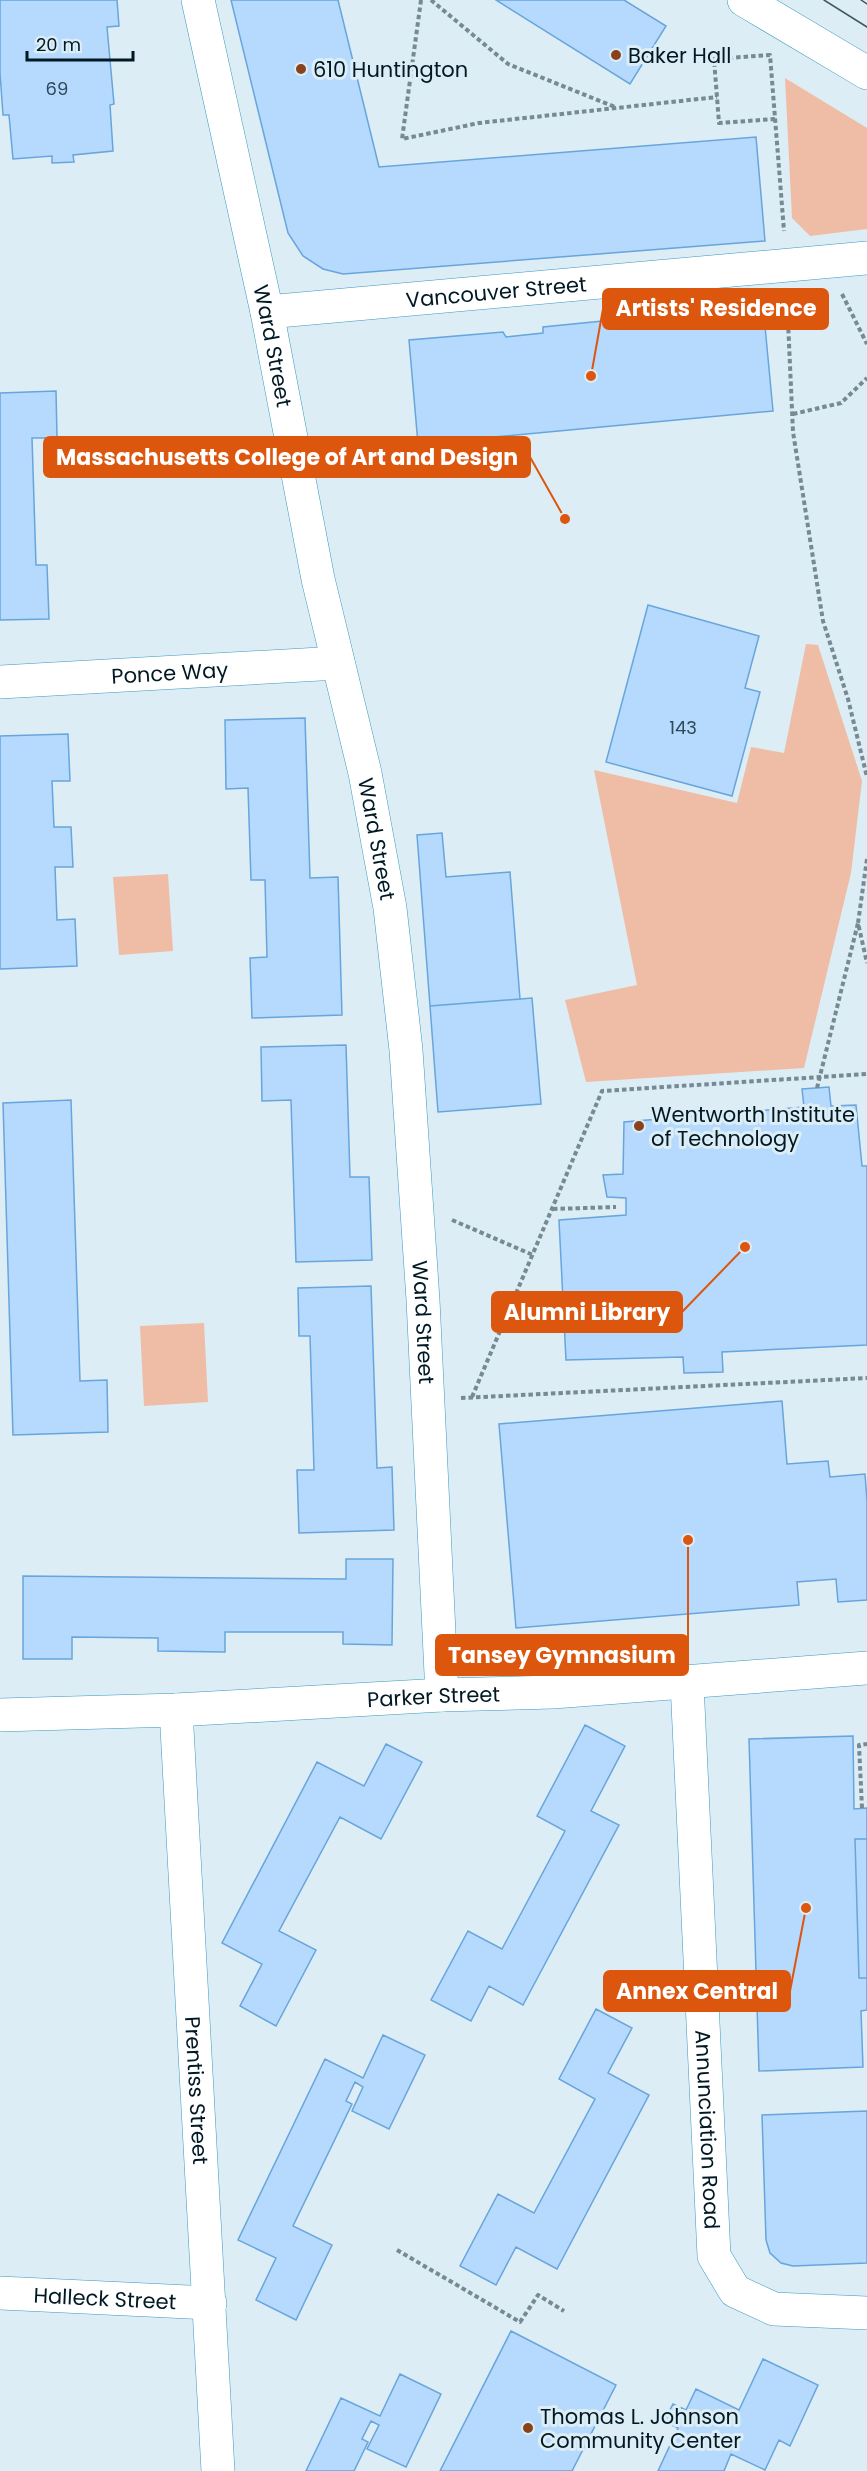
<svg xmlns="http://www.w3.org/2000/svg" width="867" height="2471" font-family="Poppins,sans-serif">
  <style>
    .green { fill: #efbda6 }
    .building { fill: #b5dafd; stroke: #67a5dc; stroke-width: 1.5 }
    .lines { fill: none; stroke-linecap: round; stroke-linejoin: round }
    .street-casing { stroke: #399abf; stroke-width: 34 }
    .secondary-casing { stroke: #399abf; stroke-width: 34 }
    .primary-casing { stroke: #399abf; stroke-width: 34 }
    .path { stroke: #768a94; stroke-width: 4; stroke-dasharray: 4.5 3; stroke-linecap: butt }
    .street { stroke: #fff; stroke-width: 33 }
    .secondary { stroke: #fff; stroke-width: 33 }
    .primary { stroke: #fff; stroke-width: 33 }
    .tram { stroke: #405761; stroke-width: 1.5 }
    .poi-dot { fill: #88421c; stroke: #dcedf5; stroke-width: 2 }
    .labels { text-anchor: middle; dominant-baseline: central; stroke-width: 6; stroke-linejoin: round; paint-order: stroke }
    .number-label { font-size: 18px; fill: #2d495a }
    .poi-label { font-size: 21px; fill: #001924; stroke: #dcedf5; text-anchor: start }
    .street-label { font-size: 21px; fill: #001924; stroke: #dcedf5 }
    .leader { fill: none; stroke: #dc560d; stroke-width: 2 }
    .callout-dot { fill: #dc560d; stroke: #dcedf5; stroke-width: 2 }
    .callout { fill: #dc560d; stroke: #dc560d; stroke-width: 2 }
    .callout-label { font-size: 22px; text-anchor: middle; font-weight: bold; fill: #fff }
  </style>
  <rect width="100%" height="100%" fill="#dcedf5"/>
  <path class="green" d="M785,78L867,128V229L810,236L792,218Z
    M806,644L818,645L862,781L851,873L804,1068L586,1082L565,1000L637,985L594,770L737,803L751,747L784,753Z
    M168,874L173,951L119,955L113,877Z
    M204,1323L208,1402L144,1406L140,1326Z"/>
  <path class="building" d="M0,0H117L119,26L107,27L114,104L110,105L113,151L73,155L74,162L52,163V156L13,159L9,115H3L0,73Z
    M231,0H338L379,167L756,137L765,241L343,274L323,269L303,256L288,233Z
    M496,0H624L666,26L630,84Z
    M763,305L773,411L418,444L409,340L503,332L506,337L543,333V327Z
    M56,391L57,438H32L36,565H47L49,619L0,620V393Z
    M648,605L759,636L745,688L760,692L732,796L606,762Z
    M305,718L310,878L338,877L342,1015L252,1018L250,958L267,957L265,880H251L248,788L226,789L225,720Z
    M68,734L70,781H52L54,827H71L73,867H55L57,920L75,919L77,966L0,969V736Z
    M442,833L446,877L510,872L520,999L430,1006L417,835Z
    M532,998L541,1104L438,1112L430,1006Z
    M346,1045L350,1177H369L372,1260L296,1262L291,1100L262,1101L261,1047Z
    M829,1087L831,1106L856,1105L862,1166H867V1345L722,1352L723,1372L684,1373L683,1357L566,1360L559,1220L626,1215V1198L607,1197L603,1175L623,1174L624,1122L804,1107L802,1089Z
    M71,1100L80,1381L107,1380L108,1432L13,1435L3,1103Z
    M371,1286L377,1468L392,1467L394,1530L299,1533L297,1470H314L310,1336H299L298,1288Z
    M782,1401L787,1464L828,1461L830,1477L865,1474L867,1501V1600L838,1602L836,1579L797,1582L799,1605L516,1628L499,1424Z
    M346,1559H393L392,1645L343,1644V1632H225V1652L158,1651V1638L72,1637V1659H23V1576L346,1579Z
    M585,1725L625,1746L591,1811L619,1825L523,2005L489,1986L471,2021L431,2000L468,1931L502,1949L565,1831L537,1816Z
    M853,1736L854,1809L867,1808V1839H855L859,1978H867V2010L861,2011L863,2067L759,2071L749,1739Z
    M386,1744L422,1762L381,1839L340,1817L279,1931L316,1950L276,2026L240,2006L262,1964L222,1943L317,1762L364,1786Z
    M855,1839H867V1978H859Z
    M596,2009L632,2028L608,2073L649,2095L557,2269L516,2247L496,2285L460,2266L498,2194L534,2213L595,2099L559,2079Z
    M383,2035L425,2055L389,2129L352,2111L363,2087L355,2082L346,2101L352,2104L293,2226L332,2245L296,2320L256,2300L276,2258L238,2240L325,2059L363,2078Z
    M867,2111V2263L793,2266L781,2263L770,2253L766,2240L762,2115Z
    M511,2331L616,2385L572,2471H440Z
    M763,2359L818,2385L790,2446L779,2440L765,2470L731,2454L724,2471H658L678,2428L664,2421L673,2404L686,2410L696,2389L739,2410Z
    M400,2374L441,2394L406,2467L367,2449L379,2425L371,2421L362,2439L368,2442L354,2471H306L341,2398L380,2416Z"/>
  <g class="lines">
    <g class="street-casing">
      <g id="street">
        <path id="s1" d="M198,0L267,312L318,579L365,773L390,908L406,1050L423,1300L442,1695"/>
        <path id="s2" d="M267,312L867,258"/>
        <path id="s3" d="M0,682L338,663"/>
        <path id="s4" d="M687,1683L714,2256L735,2291L774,2309L867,2313"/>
        <path id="s5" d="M176,1710L218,2471"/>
        <path id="s6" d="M0,2293L210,2303"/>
      </g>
    </g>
    <g class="secondary-casing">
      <g id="secondary">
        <path id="s7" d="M0,1715L176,1710L442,1695L553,1692L867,1668"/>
      </g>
    </g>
    <g class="primary-casing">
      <path id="primary" d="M744,0L867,73"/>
    </g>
    <path class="path" d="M421,0L402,139L479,123L717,97
      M431,0L508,64L615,107
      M775,119L719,123L714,59L770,55L784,231
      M842,294L867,344
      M787,299L793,432L823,621L848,699L867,777
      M793,414L841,403L867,378
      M867,859L858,923L867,963
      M817,1088L858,923
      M553,1209L616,1207
      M452,1220L533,1255
      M472,1397L602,1091L867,1074
      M461,1398L867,1378
      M862,1808L859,1745L867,1744
      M397,2250L520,2322L538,2295L564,2311"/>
    <use href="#street" class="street"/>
    <use href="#secondary" class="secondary"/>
    <use href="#primary" class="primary"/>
    <path class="tram" d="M824,0L867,27
      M861,0L867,4"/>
  </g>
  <g class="poi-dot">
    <circle cx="616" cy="55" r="6"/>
    <circle cx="301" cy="69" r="6"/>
    <circle cx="639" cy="1126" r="6"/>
    <circle cx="528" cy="2428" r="6"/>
  </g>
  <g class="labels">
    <g class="number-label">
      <text x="57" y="88">69</text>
      <text x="683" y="727">143</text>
    </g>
    <g class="poi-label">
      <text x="628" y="55">Baker Hall</text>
      <text x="313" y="69">610 Huntington</text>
      <text x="651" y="1114">Wentworth Institute<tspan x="651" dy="24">of Technology</tspan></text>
      <text x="540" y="2416">Thomas L. Johnson<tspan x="540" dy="24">Community Center</tspan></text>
    </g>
    <g class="street-label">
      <text stroke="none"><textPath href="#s2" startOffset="230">Vancouver Street</textPath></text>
      <text stroke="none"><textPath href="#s1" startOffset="354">Ward Street</textPath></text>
      <text stroke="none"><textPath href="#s3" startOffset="170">Ponce Way</textPath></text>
      <text stroke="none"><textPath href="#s1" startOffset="858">Ward Street</textPath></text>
      <text stroke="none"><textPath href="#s1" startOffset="1344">Ward Street</textPath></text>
      <text stroke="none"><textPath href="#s7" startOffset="434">Parker Street</textPath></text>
      <text stroke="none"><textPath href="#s5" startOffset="381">Prentiss Street</textPath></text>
      <text stroke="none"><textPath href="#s4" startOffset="447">Annunciation Road</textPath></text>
      <text stroke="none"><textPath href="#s6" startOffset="105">Halleck Street</textPath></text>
    </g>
  </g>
  <path class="leader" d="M591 376L603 309M565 519L530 457M745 1247L682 1312M688 1540L688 1655M806 1908L790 1991"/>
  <g class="callout-dot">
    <circle cx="591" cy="376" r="6"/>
    <circle cx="565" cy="519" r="6"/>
    <circle cx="745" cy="1247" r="6"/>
    <circle cx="688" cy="1540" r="6"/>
    <circle cx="806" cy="1908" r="6"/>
  </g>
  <g class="callout">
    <rect x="603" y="289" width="225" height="40" rx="6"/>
    <rect x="44" y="437" width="486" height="40" rx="6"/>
    <rect x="492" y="1292" width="190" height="40" rx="6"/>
    <rect x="436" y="1635" width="252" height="40" rx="6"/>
    <rect x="604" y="1971" width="186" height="40" rx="6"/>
  </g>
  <g class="callout-label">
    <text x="716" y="316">Artists' Residence</text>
    <text x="287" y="465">Massachusetts College of Art and Design</text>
    <text x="587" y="1320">Alumni Library</text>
    <text x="562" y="1663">Tansey Gymnasium</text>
    <text x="697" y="1999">Annex Central</text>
  </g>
  <path d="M27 51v9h106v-9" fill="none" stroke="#001924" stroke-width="3"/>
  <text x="36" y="51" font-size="18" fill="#001924" stroke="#dcedf5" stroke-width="4.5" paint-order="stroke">20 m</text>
</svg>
